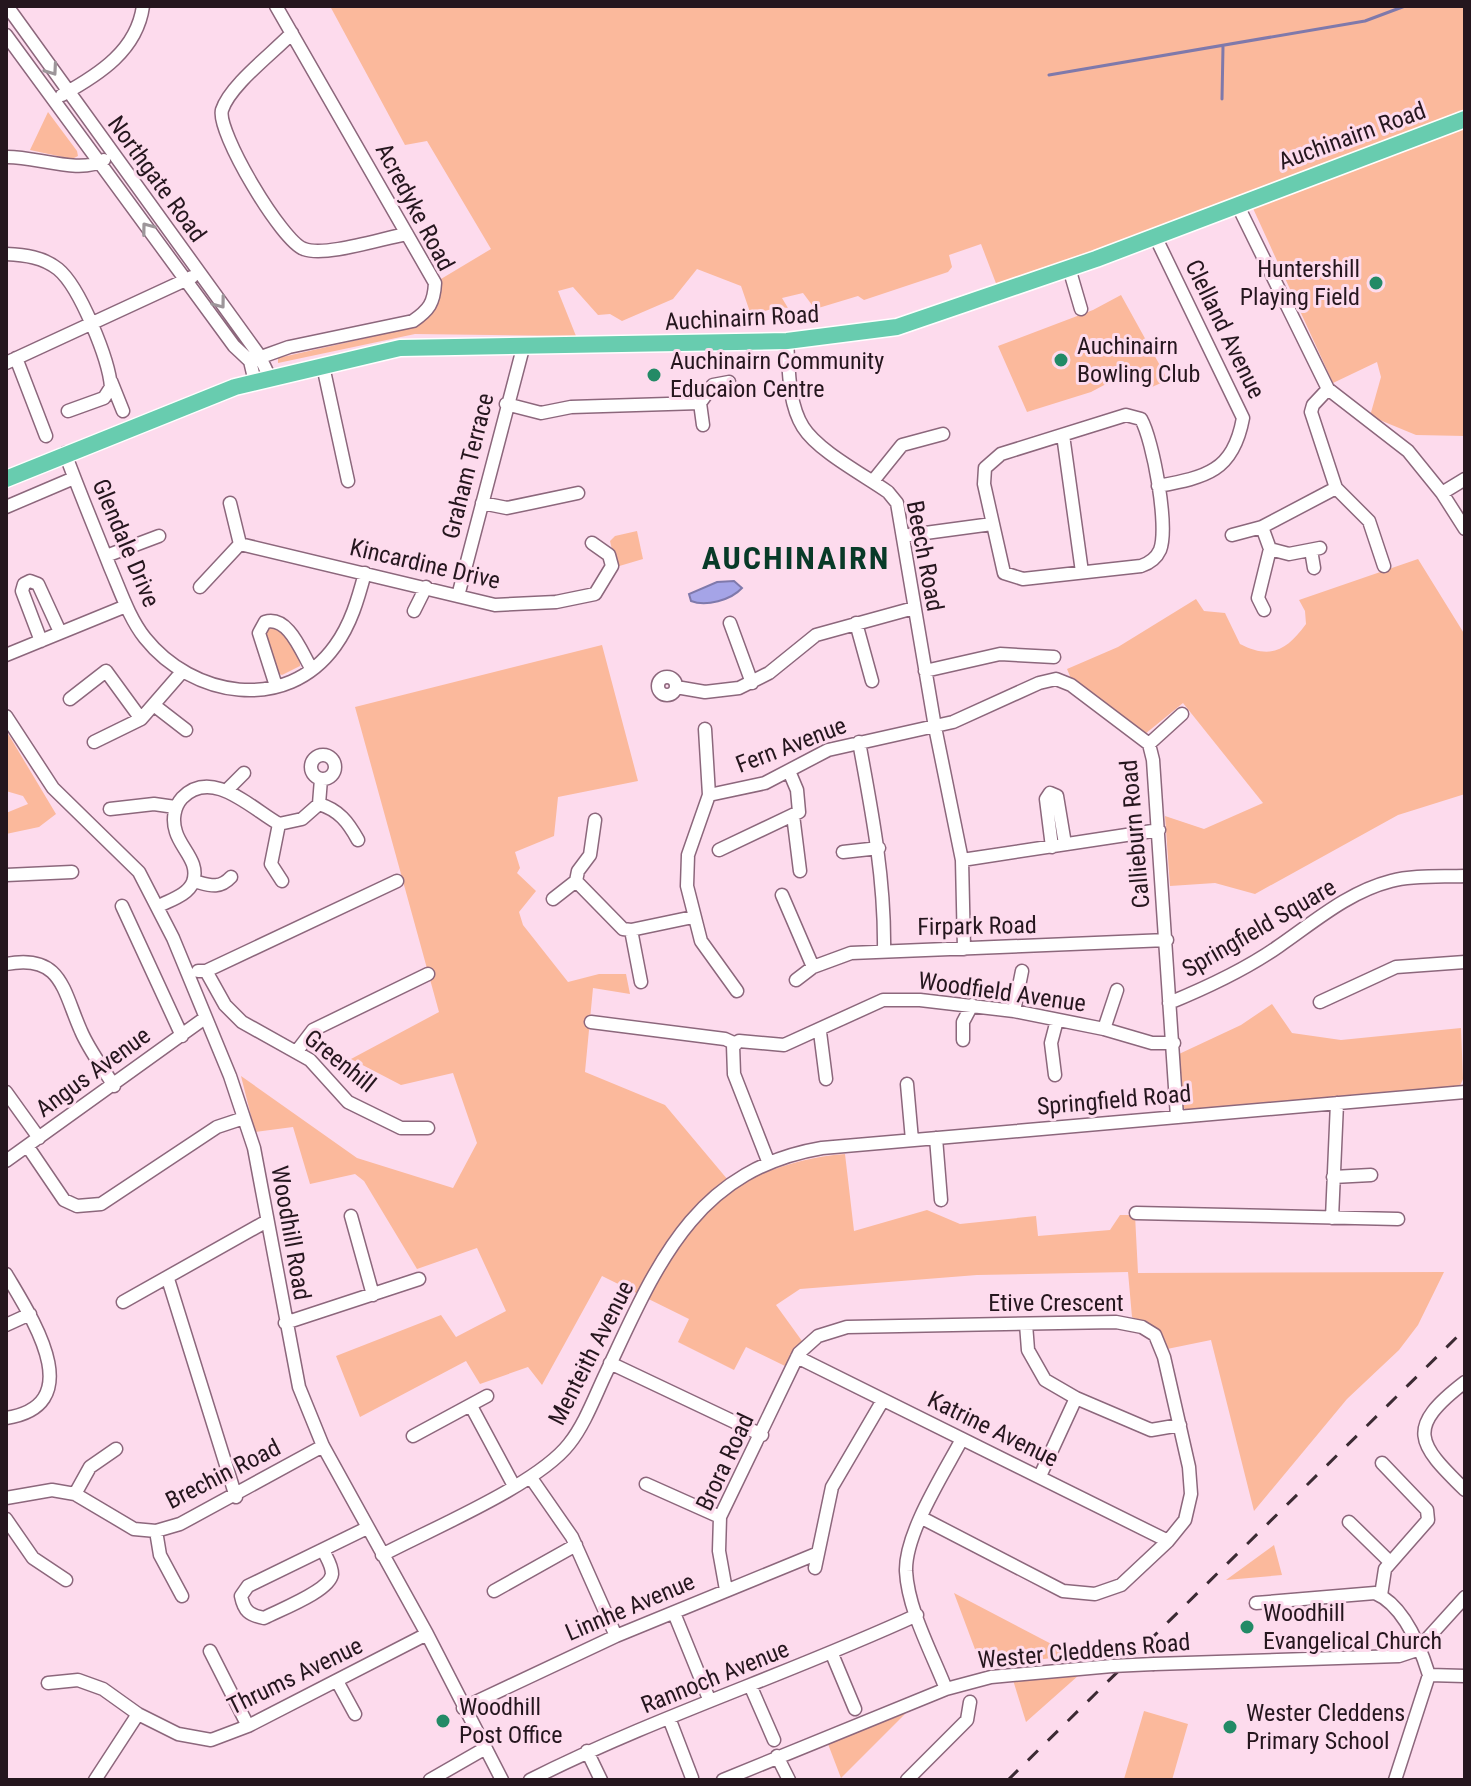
<svg xmlns="http://www.w3.org/2000/svg" width="1471" height="1786" font-family="'Roboto Condensed',sans-serif">
  <style>
    .green { fill: #fbb99c }
    .water { fill: #a5a4e7; stroke: #7f79ab; stroke-width: 2 }
    .lines { fill: none; stroke-linecap: round; stroke-linejoin: round }
    .stream { stroke: #7f79ab; stroke-width: 3 }
    .minor-casing { stroke: #8c677c; stroke-width: 15 }
    .major-casing { stroke: #fff; stroke-width: 19 }
    .minor { stroke: #fff; stroke-width: 12 }
    .major { stroke: #68ccaf; stroke-width: 16 }
    .rail { stroke: #3b2a33; stroke-width: 3; stroke-dasharray: 14 14; stroke-linecap: butt }
    .minor-bridge-casing { stroke: #8c677c; stroke-width: 15; stroke-linecap: butt }
    .minor-bridge { stroke: #fff; stroke-width: 12 }
    .oneway { stroke: #9d969a }
    .poi-dot { fill: #238a66; stroke: #fddbed; stroke-width: 3 }
    .labels { text-anchor: middle; dominant-baseline: central; stroke-width: 6; stroke-linejoin: round; paint-order: stroke }
    .street-label { font-size: 24px; fill: #25161e; stroke: #fddbed }
    .poi-label { font-size: 24px; fill: #25161e; stroke: #fddbed; text-anchor: start }
    .district-label { font-size: 32px; font-weight: bold; letter-spacing: 2px; fill: #083a28; stroke: #fddbed }
  </style>
  <rect width="100%" height="100%" fill="#fddbed"/>
  <path class="green" d="M330,6H1465V114L997,286L981,244L949,255L952,267L948,272L864,300L858,296L815,309L803,293L782,298L788,308L779,307L751,315L741,286L697,269L673,299L622,321L610,314L598,315L573,287L558,291L576,336L415,334L278,363V358L415,327C435,313 440,303 441,279L491,249L427,141L405,145Z
    M48,112L77,151L78,156L72,159L30,150Z
    M1465,124V436L1416,435L1370,416L1381,377L1377,362L1333,383L1251,204Z
    M1121,295L1168,380L1145,390L1139,372L1125,374L1091,392L1027,412L998,346L1093,310Z
    M637,531L643,559L616,567L610,541L615,536Z
    M1418,559L1465,635V794L1398,815L1255,894L1215,883L1170,886L1165,816L1204,829L1263,803L1183,703L1145,734L1072,681L1067,669L1118,647L1196,599L1204,611L1225,613L1240,644C1271,660 1287,650 1306,624L1305,611L1299,600Z
    M269,625C283,631 301,650 300,666L282,675L277,673L264,636Z
    M602,645L638,781L558,797L554,836L515,852L520,868L517,873L536,891L519,912L523,925L568,982L599,974H626L630,994L593,988L585,1072L665,1105L733,1186C771,1169 804,1157 845,1154L854,1231L927,1210L960,1224L1036,1216L1038,1236L1110,1230L1120,1215H1135L1138,1273L1444,1272L1418,1325L1399,1350L1347,1399L1254,1511L1211,1340L1167,1349L1143,1322L1132,1317L1128,1272L977,1275L800,1289L776,1305L802,1341L785,1366L746,1347L734,1370L678,1342L689,1319L602,1276L542,1385L528,1367L480,1384L466,1361L360,1417L336,1356L441,1315L456,1337L506,1311L477,1248L417,1269L364,1181L355,1174L310,1184L293,1127L255,1132L241,1076L357,1158L453,1188L477,1143L453,1073L401,1085L351,1059L439,1012L355,707Z
    M7,732L56,814L39,827L6,834V813L28,804L23,796L6,791Z
    M1272,1004L1292,1033L1341,1040L1461,1028L1463,1079L1460,1086L1186,1110L1181,1105L1179,1054L1241,1025Z
    M1274,1545L1282,1575L1226,1580Z
    M954,1593L1061,1649L1092,1658L1065,1656L982,1668Z
    M1079,1675L1026,1722L1013,1680Z
    M1144,1711L1188,1724L1172,1780L1124,1779Z
    M906,1713L841,1778L828,1744Z"/>
  <path class="water" d="M734,581L742,588C731,600 706,607 691,601L689,594L717,582Z"/>
  <g class="lines">
    <path class="stream" d="M1049,75L1365,21L1405,6
      M1222,99L1223,47"/>
    <g class="minor-casing">
      <path id="minor" d="M7,6L259,355L270,378
        M292,33C273,53 230,85 222,110C216,131 282,242 304,249C326,257 383,238 407,234
        M6,35L234,346L250,361L255,382
        M62,95C100,74 137,50 143,6
        M6,157C35,156 80,175 104,160
        M1237,204L1328,389L1408,451L1442,493L1465,529
        M1155,236L1243,418C1233,472 1206,477 1158,486
        M6,254C25,255 43,257 58,269C80,287 109,360 111,387L104,398L68,411
        M1069,268L1081,309
        M787,341C789,369 788,403 803,427C818,451 864,475 888,492L897,503L935,727L962,860L964,949
        M16,358L46,436
        M250,361L289,347L413,321C429,310 434,303 435,283L276,6
        M6,363L192,277
        M323,366L348,481
        M111,381L123,411
        M1328,389L1313,405L1311,412L1336,488L1369,521L1384,566
        M700,403L713,385L729,382
        M506,404L541,413L571,407L700,403L703,425
        M1126,415L1141,419C1153,440 1169,527 1160,550C1156,559 1150,563 1141,566L1023,579L1004,573L984,484L985,468L1001,454Z
        M1063,435L1082,572
        M65,453C79,491 95,529 110,567C120,590 129,618 145,638C192,697 286,714 335,646C351,624 358,599 365,573
        M873,481L902,445L943,434
        M1442,493L1465,479
        M230,503L240,544
        M482,503L507,508L578,493
        M6,507L74,478
        M1262,527L1270,549L1258,598L1264,610
        M1232,535L1262,527L1336,488
        M903,536L992,524
        M240,544L495,605L556,602L595,594L612,566L609,555L592,543
        M1270,549L1289,554L1320,548
        M1311,550L1314,568
        M106,556L159,536
        M200,587L240,544
        M458,596L523,348
        M414,611L426,587
        M730,623L752,683
        M856,623L872,681
        M41,641L22,591L24,584L30,581L38,584L60,632
        M6,655L126,606
        M925,671L1000,654L1054,657
        M658 686a9 9 0 1 1 18 0a9 9 0 1 1-18 0Z
        M276,686L259,633L265,622C288,615 301,651 311,668
        M676,687L705,692L739,688L769,673L816,635L914,608
        M70,699L106,671L141,719
        M155,706L186,730
        M6,716L53,788L139,872L173,938L230,1076L254,1148L299,1387L323,1446L427,1634L502,1780
        M705,729L709,795L688,855L687,886L701,941L737,991
        M94,742L141,719L181,673
        M859,742C872,812 885,879 884,950
        M1149,744L1182,714
        M311 767a12 12 0 1 1 24 0a12 12 0 1 1-24 0Z
        M227,790L244,773
        M709,795L765,783L828,750L953,722L1039,683L1056,679L1071,685L1149,744L1153,760L1177,1117
        M319,804C339,810 348,822 358,840
        M110,809L154,804L175,807
        M793,815L800,871
        M279,824L271,864L282,881
        M1052,847L1046,799L1050,793L1057,796L1065,844
        M719,850L799,812L797,790L789,771
        M843,852L879,848
        M962,860L1159,830
        M6,875L72,872
        M194,881C209,885 219,890 231,877
        M576,881L623,929L631,930L693,917
        M782,895L813,967
        M553,899L576,881L578,871L590,855L595,820
        M122,906L182,1036
        M159,906C170,900 188,895 193,882C200,862 181,849 176,832C172,820 174,807 182,798C212,767 252,809 279,824L302,819L319,804L321,779
        M631,930L641,982
        M6,964C62,953 63,991 81,1031C89,1050 103,1068 114,1086
        M198,971H206L397,881
        M206,971L225,1005L242,1022L310,1060L348,1102L401,1128H428
        M796,980L813,967L851,953L1167,940
        M1320,1002L1396,967L1465,962
        M1169,1003C1208,987 1245,970 1279,946C1314,922 1348,892 1391,881C1414,875 1441,877 1465,876
        M1014,1011L1022,971
        M591,1022L725,1039L736,1044
        M1104,1029L1117,990
        M820,1032L826,1079
        M963,1040V1022L972,1005
        M297,1051L313,1030L428,974
        M1055,1075L1051,1043L1057,1020
        M907,1084L912,1140
        M6,1092L39,1138
        M936,1138L941,1200
        M28,1147L64,1200L77,1206L101,1204L217,1127L244,1118
        M6,1161L205,1018
        M768,1161L734,1074L733,1045L739,1041L784,1045L883,1000H920L1014,1011L1104,1029L1152,1043H1174
        M1333,1177L1371,1175
        M1136,1213L1398,1219
        M351,1216L373,1295
        M1332,1218L1337,1103
        M6,1274C30,1315 91,1405 6,1418
        M168,1279L236,1497
        M123,1302L267,1221
        M285,1323L419,1279
        M1026,1324L1028,1350L1045,1380L1076,1398L1151,1430L1180,1425
        M6,1325L30,1314
        M797,1357L1168,1541
        M610,1363L762,1435
        M1465,1382C1405,1428 1417,1443 1465,1490
        M471,1406L514,1486
        M413,1436L487,1396
        M1040,1476L1076,1398
        M531,1478L572,1537L616,1636
        M646,1484L720,1517
        M75,1494L90,1467L116,1449
        M6,1498L52,1490L75,1494L134,1529L156,1531L180,1524L323,1446
        M6,1519L33,1558L66,1580
        M1349,1522L1390,1562
        M156,1531L160,1555L182,1596
        M323,1550C326,1557 332,1565 332,1574C330,1591 279,1610 264,1618C249,1615 244,1611 241,1596L248,1586L367,1528
        M382,1555C431,1529 537,1485 569,1444C585,1424 595,1396 606,1373C656,1267 693,1170 822,1148L1465,1092
        M815,1568L832,1487L883,1400
        M726,1590L719,1551L720,1517L799,1353L818,1336L847,1327L1116,1322L1142,1327L1155,1335L1164,1357L1189,1467L1191,1494L1185,1520L1168,1541L1121,1585L1095,1594L1063,1591L922,1518
        M494,1591L576,1545
        M1381,1595L1385,1569L1428,1520L1427,1510L1382,1463
        M1256,1603L1375,1593C1403,1605 1420,1646 1429,1675L1395,1780
        M674,1613L709,1699
        M1417,1650L1465,1597
        M210,1651L248,1726
        M832,1654L855,1709
        M1154,1664L1399,1656L1417,1650
        M1429,1675L1465,1676
        M337,1681L355,1714
        M48,1683L78,1680L103,1689L138,1714L178,1734L211,1740L248,1726L427,1634
        M750,1685L774,1740
        M946,1689C932,1653 908,1610 906,1571C905,1533 944,1473 962,1439
        M463,1708L616,1636L816,1554
        M669,1718L692,1778
        M587,1751L601,1780
        M777,1756L789,1780
        M95,1780L138,1714
        M430,1780L484,1749
        M530,1780C655,1717 789,1674 917,1615
        M723,1780L946,1689L991,1677L1112,1666
        M907,1780L967,1720L970,1702"/>
    </g>
    <g class="major-casing">
      <path id="major" d="M6,479L235,387L400,348L787,341L897,327L1096,259L1465,119"/>
    </g>
    <use href="#minor" class="minor"/>
    <use href="#major" class="major"/>
    <path class="rail" d="M1008,1780L1465,1329"/>
    <g class="minor-bridge-casing">
      <path id="minor-bridge" d="M1112,1666L1154,1664"/>
    </g>
    <use href="#minor-bridge" class="minor-bridge"/>
  </g>
  <defs><path id="oneway-chevron" d="M-2-3.5L2.5 0L-2 3.5" fill="none" stroke-width="1.6" stroke-linecap="round" stroke-linejoin="round" transform="scale(2)"/></defs>
  <g class="oneway">
    <use href="#oneway-chevron" transform="translate(52 70) rotate(55)"/>
    <use href="#oneway-chevron" transform="translate(147 228) rotate(-127)"/>
    <use href="#oneway-chevron" transform="translate(220 303) rotate(53)"/>
  </g>
  <g class="poi-dot">
    <circle cx="1376" cy="283" r="8"/>
    <circle cx="1061" cy="360" r="8"/>
    <circle cx="654" cy="375" r="8"/>
    <circle cx="1247" cy="1627" r="8"/>
    <circle cx="443" cy="1721" r="8"/>
    <circle cx="1230" cy="1727" r="8"/>
  </g>
  <g class="labels">
    <g class="street-label">
      <text transform="translate(1352 136) rotate(-20)">Auchinairn Road</text>
      <text transform="translate(157 179) rotate(54)">Northgate Road</text>
      <text transform="translate(415 207) rotate(62)">Acredyke Road</text>
      <text transform="translate(742 318) rotate(-3)">Auchinairn Road</text>
      <text transform="translate(1225 329) rotate(64)">Clelland Avenue</text>
      <text transform="translate(468 466) rotate(-76)">Graham Terrace</text>
      <text transform="translate(126 543) rotate(67)">Glendale Drive</text>
      <text transform="translate(925 556) rotate(79)">Beech Road</text>
      <text transform="translate(425 564) rotate(13)">Kincardine Drive</text>
      <text transform="translate(791 745) rotate(-21)">Fern Avenue</text>
      <text transform="translate(1135 834) rotate(-95)">Callieburn Road</text>
      <text transform="translate(977 926) rotate(-1)">Firpark Road</text>
      <text transform="translate(1259 928) rotate(-30)">Springfield Square</text>
      <text transform="translate(1002 992) rotate(8)">Woodfield Avenue</text>
      <text transform="translate(340 1061) rotate(39)">Greenhill</text>
      <text transform="translate(93 1072) rotate(-36)">Angus Avenue</text>
      <text transform="translate(1114 1100) rotate(-5)">Springfield Road</text>
      <text transform="translate(291 1233) rotate(80)">Woodhill Road</text>
      <text x="1056" y="1303">Etive Crescent</text>
      <text transform="translate(591 1353) rotate(-63)">Menteith Avenue</text>
      <text transform="translate(993 1429) rotate(26)">Katrine Avenue</text>
      <text transform="translate(725 1462) rotate(-65)">Brora Road</text>
      <text transform="translate(223 1474) rotate(-27)">Brechin Road</text>
      <text transform="translate(630 1607) rotate(-23)">Linnhe Avenue</text>
      <text transform="translate(1084 1651) rotate(-5)">Wester Cleddens Road</text>
      <text transform="translate(295 1676) rotate(-26)">Thrums Avenue</text>
      <text transform="translate(715 1677) rotate(-22)">Rannoch Avenue</text>
    </g>
    <g class="poi-label">
      <text x="1360" y="269" text-anchor="end">Huntershill<tspan x="1360" dy="28">Playing Field</tspan></text>
      <text x="1077" y="346">Auchinairn<tspan x="1077" dy="28">Bowling Club</tspan></text>
      <text x="670" y="361">Auchinairn Community<tspan x="670" dy="28">Educaion Centre</tspan></text>
      <text x="1263" y="1613">Woodhill<tspan x="1263" dy="28">Evangelical Church</tspan></text>
      <text x="459" y="1707">Woodhill<tspan x="459" dy="28">Post Office</tspan></text>
      <text x="1246" y="1713">Wester Cleddens<tspan x="1246" dy="28">Primary School</tspan></text>
    </g>
    <g class="district-label">
      <text x="796" y="558">AUCHINAIRN</text>
    </g>
  </g>
  <rect width="1471" height="1786" fill="none" stroke="#25161e" stroke-width="16"/>
</svg>
